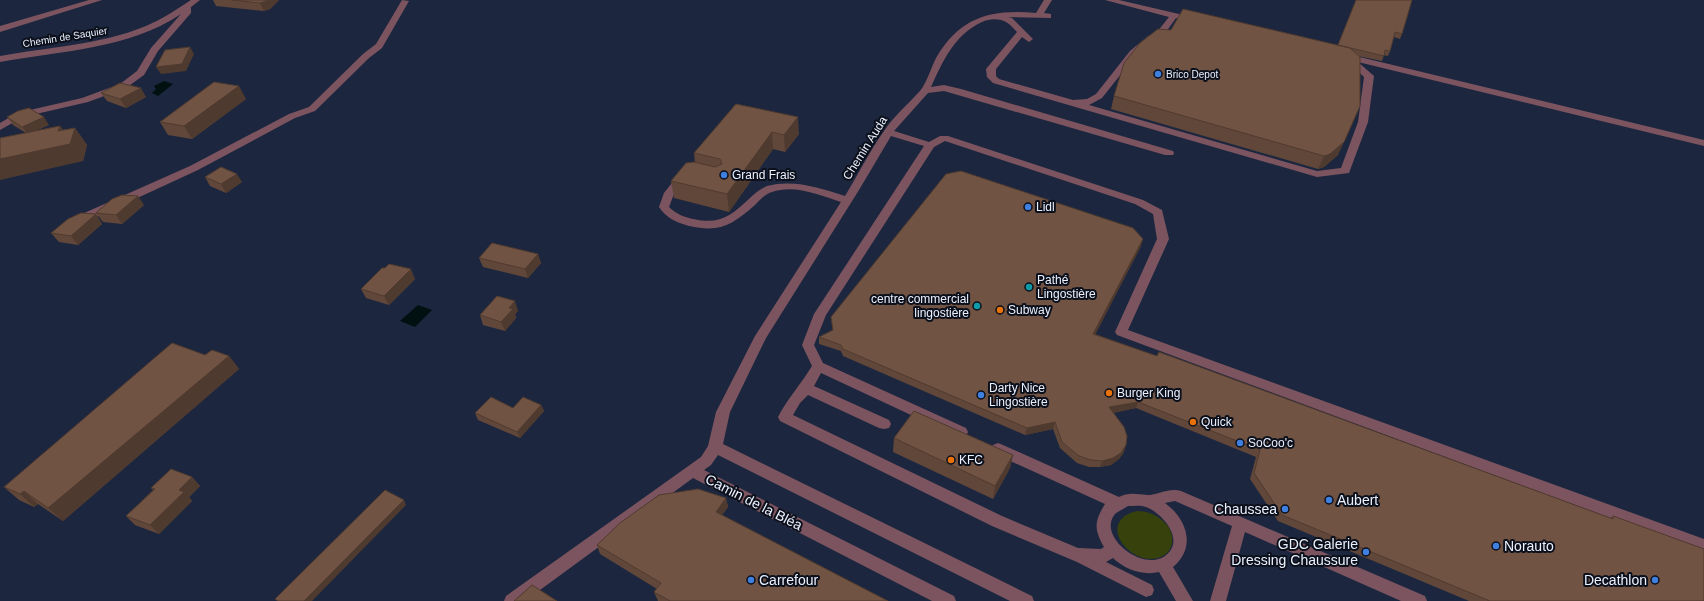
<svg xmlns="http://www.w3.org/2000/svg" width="1704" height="601" font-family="Helvetica,sans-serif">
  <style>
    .green { fill: #37410b }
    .water { fill: #011011 }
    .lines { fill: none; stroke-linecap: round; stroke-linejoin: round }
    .minor { fill: #7c545f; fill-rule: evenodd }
    .wall { fill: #61473a }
    .shaded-wall { fill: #4f3a2f }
    .building { fill: #715343; stroke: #4f3a2f }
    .shop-dot { fill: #3f7fe0; stroke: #0b101b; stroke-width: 1.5 }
    .culture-dot { fill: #0f9aa8; stroke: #0b101b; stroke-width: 1.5 }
    .food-dot { fill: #e8710a; stroke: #0b101b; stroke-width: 1.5 }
    .labels { text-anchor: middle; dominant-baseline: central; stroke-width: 4; stroke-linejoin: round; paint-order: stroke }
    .far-street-label { font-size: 10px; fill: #ebf1ff; stroke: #0b101b }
    .far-poi-label { font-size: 10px; fill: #ebf1ff; stroke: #0b101b; text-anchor: start }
    .street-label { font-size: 12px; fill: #ebf1ff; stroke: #0b101b }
    .poi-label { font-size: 12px; fill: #ebf1ff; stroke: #0b101b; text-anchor: start }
    .near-poi-label { font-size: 14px; fill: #ebf1ff; stroke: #0b101b; text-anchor: start }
    .near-street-label { font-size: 14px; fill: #ebf1ff; stroke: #0b101b }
  </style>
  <rect width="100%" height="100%" fill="#1c273f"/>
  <path class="green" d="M1137,511C1146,511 1155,514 1162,520C1175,530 1177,550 1161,557C1131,569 1094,521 1137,511Z"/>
  <path class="water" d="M164,81L173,84L158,96L152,93L156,89L154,86Z
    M418,305L432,310L415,327L400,321Z"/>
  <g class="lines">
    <path class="minor" d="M89,0H102L0,32V26Z
      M191,0H200L191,7V13L158,51L144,75L126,88L88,102L23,117L0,130V123L17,113L82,98L120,84L137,71L151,48L181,14C129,49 60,51 0,62V56C48,47 100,45 146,26C162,19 176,10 191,0Z
      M402,0L409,1L382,48L369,58L315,111L295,118L198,170L81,224H73L72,221L73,218L190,166L289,114L309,107L363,54L376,44Z
      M1044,0H1052L1044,13L1051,14V18L1008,17L1012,18L1033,39L1029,42L1022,37L996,69V76L999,79L1073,100L1087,99L1096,94L1130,51L1148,36L1157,32L1169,17L1105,0H1119L1196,18V22L1176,18L1163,36L1154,40L1136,55L1102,98L1089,105L1317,171L1341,168L1358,122L1364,77L1345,59L1340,58L1339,56L1343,53L1704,140V146L1358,62L1374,76L1368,122L1349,173L1317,177L993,83L987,77L986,69L1017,32C1014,29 1010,24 1006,22C998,18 989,19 982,22C954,35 943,61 931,87L944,85L961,89L1173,151L1174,153L1173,155H1165L944,91L928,93L894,131L929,142L940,136H948L1143,200L1162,210L1169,239L1128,330L1704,539V553L1117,335L1115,332L1157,239L1153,214L1135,204L945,141L934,147L826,315L814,345L823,363L966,428L968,432L966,436L961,438L956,436L821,373L814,386L889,420L891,424L889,428L884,429L879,428L808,395L800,403L793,415L1002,516L1078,548L1101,549L1104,547C1094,529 1094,522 1105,504L993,453L991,449L993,445L998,443L1003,445L1119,497C1128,492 1137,494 1147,495C1158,495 1170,487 1181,491L1425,596L1427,601H1401L1245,532L1226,601H1210L1232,526L1175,501L1165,503C1188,520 1196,548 1173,567L1193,601H1176L1159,572C1143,576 1124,569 1113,558L1106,562L1152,585L1154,590L1152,595L1146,597L1077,562L992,526L780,421L778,417C788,398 801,384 812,366L802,345L814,314L924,146L891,136L859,190L766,338L730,412L723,444L1032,596L1034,601H1010L718,455L711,465L704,470L954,596L956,601H932L693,478L525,601H504L506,596L701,457L708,446L716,412L755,336L841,202C820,195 794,184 772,192C765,194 760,200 755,205C732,225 720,233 689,226C676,222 666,218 659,207L664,193L679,174L683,173L688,176L674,194L669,207C676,214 684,217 693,219C720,225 731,216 750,198C755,193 760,189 767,186C794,179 820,188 845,196C858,175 869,152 884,131C894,116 908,104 920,91C927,82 931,68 936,58C960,17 991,9 1036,13ZM1128,506C1134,506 1141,505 1146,507C1160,512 1182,535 1170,551C1150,578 1095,538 1115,514C1118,511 1124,509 1128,506Z"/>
  </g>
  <path class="wall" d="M213,0H279L270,9L264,11L216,6Z
    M1356,0L1402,34L1400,39L1394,37L1390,51L1388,56L1384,55L1382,61L1358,56L1338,155L1324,167L1318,169L1111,109L1114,96L1338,45Z
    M101,93L146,97L126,108L107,101Z
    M246,99L192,139L168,135L160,122Z
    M736,104L799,134L785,152L773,149L729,212L674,198L671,181L695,163L694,153Z
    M7,117L49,125L35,131L60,126L63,130L75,128L87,145L83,161L26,133L13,125Z
    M205,177L242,182L226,193L210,186Z
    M144,205L122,224L103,222L96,213Z
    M96,214L102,224L78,245L59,242L51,233Z
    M1141,246L1095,334L1610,518L1613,516L1704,601H1469L1278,521L1250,479L1256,457L1136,408L1113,413L1124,452L1119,459L1111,465L1100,467H1089L1077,463L1060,448L1053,429L1025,435L843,356L841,351L819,344V337L833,331L831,317Z
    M538,254L541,263L528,278L483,267L479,258Z
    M385,268L415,279L389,305L366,298L361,289Z
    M518,311L515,314L516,318L505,331L483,325L480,315Z
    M205,355L229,356L239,369L63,521L38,504L34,507L19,500L4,487Z
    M541,405L544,411L520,438L478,420L475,413L513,408Z
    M894,438L1013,455L1010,468L993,499L893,452Z
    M192,477L200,486L189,497L192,501L159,534L135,525L126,516L153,490L151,488Z
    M726,498L728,507L722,515L888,601H658L654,592L657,589L600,554L597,545Z"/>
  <path class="shaded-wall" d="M267,0H279L270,9L264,11L260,3Z
    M190,47L194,54L186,71L161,74L156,67Z
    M239,86L246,99L192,139L184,126Z
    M141,88L146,97L126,108L120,99Z
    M44,117L49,125L28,134L22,127Z
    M798,117L799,134L785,152L784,135Z
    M60,126L71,142L75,128L87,145L83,161L0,180V159L58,131Z
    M772,132L773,149L729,212L727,194Z
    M1344,142L1338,155L1324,167L1318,169L1324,156Z
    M237,174L242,182L226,193L221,184Z
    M138,196L144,205L122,224L116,215Z
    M96,214L102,224L78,245L71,236Z
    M1143,239L1141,246L1092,341L1093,334Z
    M538,254L541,263L528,278L525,269Z
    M411,269L415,279L389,305L384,296Z
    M515,301L518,311L515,314L516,318L505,331L501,322L509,308Z
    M229,356L239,369L63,521L48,508Z
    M1138,402L1136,408L1107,414L1109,407Z
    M541,405L544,411L520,438L517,432Z
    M1055,422L1053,429L1025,435L1027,428Z
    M1126,445L1124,452L1119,459L1111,465L1100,467L1102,461Z
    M1013,455L1010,468L993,499L995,486Z
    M192,477L200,486L189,497L192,501L159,534L150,525L179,490Z
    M24,491L38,504L34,507L20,494Z
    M726,498L728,507L717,521L716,512Z
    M404,500L406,505L312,601H304Z"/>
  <path class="building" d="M232,0H267L266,1L260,3Z
    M1356,0H1412L1402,34L1395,32L1390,51L1385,50L1384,56L1338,45Z
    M1183,9L1350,48L1360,57V106L1344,142L1330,154L1324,156L1114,96L1124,63L1140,43L1158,29L1171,30Z
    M190,47L182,64L156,67L165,50Z
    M214,82L239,86L184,126L160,122Z
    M120,83L141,88L120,99L101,93Z
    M736,104L798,117L784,135L772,132L727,194L671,181L686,163L694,162L715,167L722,164L720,159L694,153Z
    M29,108L44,117L22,127L7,117L18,111Z
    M60,126L58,131L75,128L70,144L0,159V138Z
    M221,167L237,174L221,184L205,177Z
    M961,171L1133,228L1143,239L1093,334L1157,356L1159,352L1613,519V516L1704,549V601H1490L1282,515L1254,473L1260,450L1138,402L1109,407L1124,427L1127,436L1126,445L1121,453L1113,458L1102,461L1091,460L1079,456L1062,442L1055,422L1027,428L843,349L841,345L819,337L833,330L831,317L946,174Z
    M122,195L138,196L116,215L96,213L112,199Z
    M81,213L96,214L71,236L51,233L68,219Z
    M492,243L538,254L525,269L479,258Z
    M389,264L411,269L384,296L361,289L382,268H385Z
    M497,296L515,301L509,308L513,309L501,322L480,315Z
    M172,343L205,355L212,350L229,356L48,508L24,491L20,494L4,487Z
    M491,397L513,408L523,397L541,405L517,432L475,413Z
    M914,411L1013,455L995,486L894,438Z
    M171,469L192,477L179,490L184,492L150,525L126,516L155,489L151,488Z
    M698,489L726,498L716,512L888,601H670L654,592L661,583L597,545L620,523L659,495Z
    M385,490L404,500L304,601H278L275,599Z
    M532,585L557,601H514Z"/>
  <g class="shop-dot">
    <circle cx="1158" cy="74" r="4"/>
    <circle cx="724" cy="175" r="4"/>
    <circle cx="1028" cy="207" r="4"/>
    <circle cx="981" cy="395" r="4"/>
    <circle cx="1240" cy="443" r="4"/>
    <circle cx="1329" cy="500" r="4"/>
    <circle cx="1285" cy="509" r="4"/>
    <circle cx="1496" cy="546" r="4"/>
    <circle cx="1366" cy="552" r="4"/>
    <circle cx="751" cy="580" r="4"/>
    <circle cx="1655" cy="580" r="4"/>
  </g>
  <g class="culture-dot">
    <circle cx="1029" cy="287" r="4"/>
    <circle cx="977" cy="306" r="4"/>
  </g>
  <g class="food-dot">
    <circle cx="1000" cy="310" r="4"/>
    <circle cx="1109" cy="393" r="4"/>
    <circle cx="1193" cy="422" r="4"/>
    <circle cx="951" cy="460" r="4"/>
  </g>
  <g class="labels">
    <g class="far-street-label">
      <text transform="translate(65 37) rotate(-9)">Chemin de Saquier</text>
    </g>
    <g class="far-poi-label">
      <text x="1166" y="74">Brico Depot</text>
    </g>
    <g class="street-label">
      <text transform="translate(865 148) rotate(-58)">Chemin Auda</text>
    </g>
    <g class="poi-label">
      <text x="732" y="175">Grand Frais</text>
      <text x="1036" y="207">Lidl</text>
      <text x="1037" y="280">Pathé<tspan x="1037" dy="14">Lingostière</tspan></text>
      <text x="969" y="299" text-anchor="end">centre commercial<tspan x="969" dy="14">lingostière</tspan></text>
      <text x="1008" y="310">Subway</text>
      <text x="989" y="388">Darty Nice<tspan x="989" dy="14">Lingostière</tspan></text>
      <text x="1117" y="393">Burger King</text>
      <text x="1201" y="422">Quick</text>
      <text x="1248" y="443">SoCoo'c</text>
      <text x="959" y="460">KFC</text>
    </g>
    <g class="near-poi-label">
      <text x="1337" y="500">Aubert</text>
      <text x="1277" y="509" text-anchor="end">Chaussea</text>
      <text x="1358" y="544" text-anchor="end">GDC Galerie<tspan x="1358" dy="16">Dressing Chaussure</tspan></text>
      <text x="1504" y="546">Norauto</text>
      <text x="759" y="580">Carrefour</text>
      <text x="1647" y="580" text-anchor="end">Decathlon</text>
    </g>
    <g class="near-street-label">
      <text transform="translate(754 502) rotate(27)">Camin de la Bléa</text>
    </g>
  </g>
</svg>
